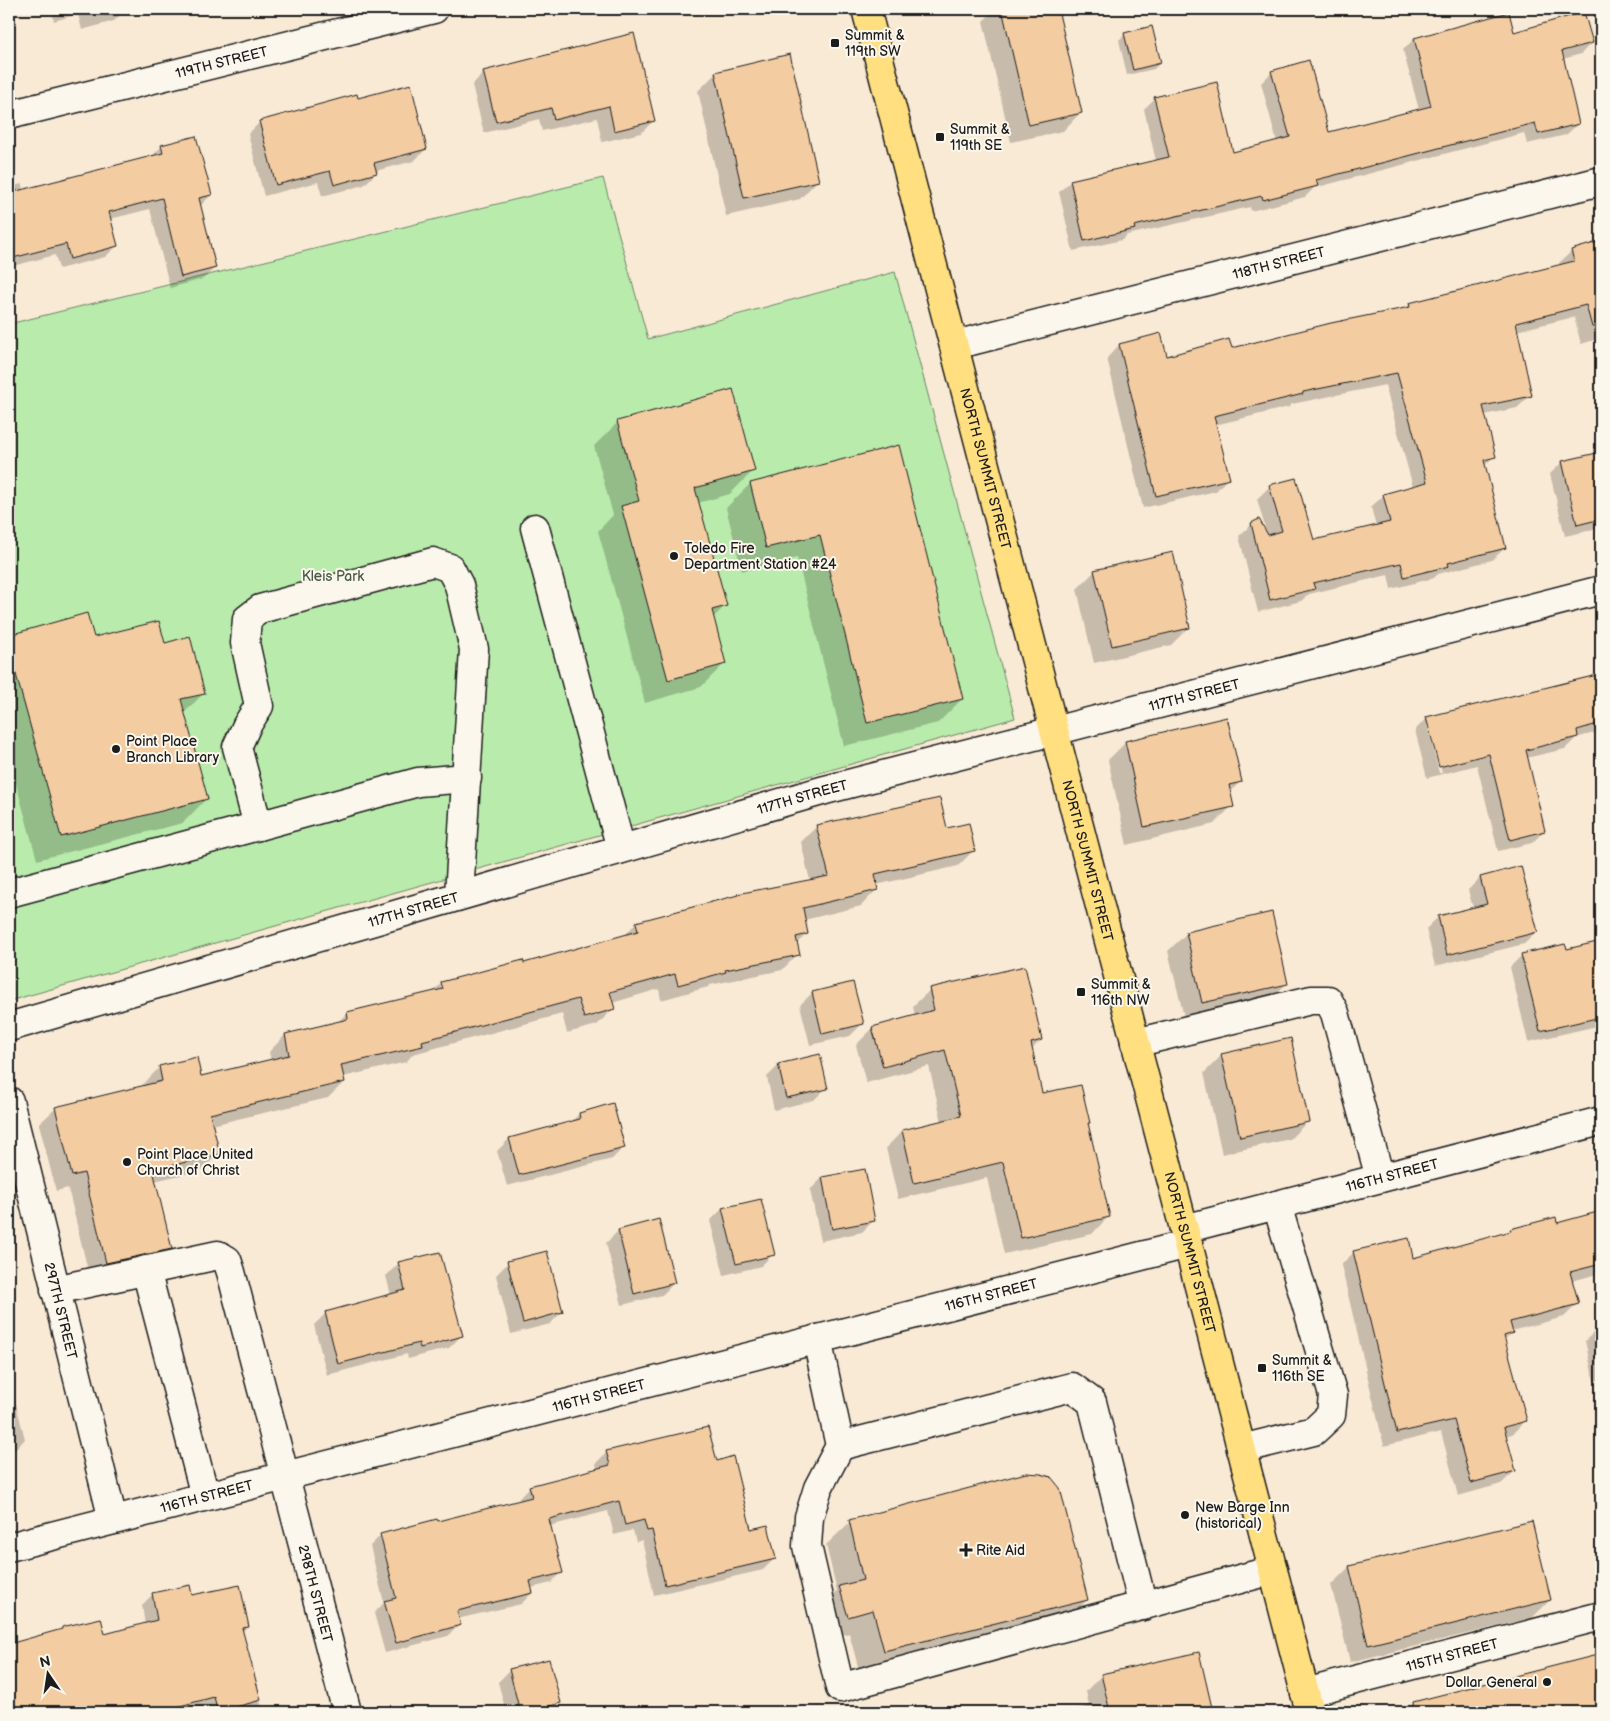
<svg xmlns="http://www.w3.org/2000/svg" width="1610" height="1721" font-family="'Balsamiq Sans',sans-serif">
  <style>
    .green { fill: #b9ecac; stroke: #6a8464 }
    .shadow { fill: #0003; fill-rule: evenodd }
    .building { fill: #f3cca2; stroke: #1c1c1c }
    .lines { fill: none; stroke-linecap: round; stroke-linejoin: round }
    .minor-casing { stroke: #1c1c1c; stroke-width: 31 }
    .major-casing { stroke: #1c1c1c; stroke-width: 31 }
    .minor { stroke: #fbf7ec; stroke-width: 28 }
    .major { stroke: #ffdf80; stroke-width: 28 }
    .poi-dot { fill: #1c1c1c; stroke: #fbf7ec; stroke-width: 2 }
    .labels { text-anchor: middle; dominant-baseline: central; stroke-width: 4; stroke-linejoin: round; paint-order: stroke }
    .poi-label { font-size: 14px; fill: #1c1c1c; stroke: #fbf7ec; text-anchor: start }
    .street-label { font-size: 14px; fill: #1c1c1c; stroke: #fbf7ec }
    .park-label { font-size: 14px; fill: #4b5a47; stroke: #fbf7ec }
  </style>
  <rect width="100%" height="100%" fill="#f9ead6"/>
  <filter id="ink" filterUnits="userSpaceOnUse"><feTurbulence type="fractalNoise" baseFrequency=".02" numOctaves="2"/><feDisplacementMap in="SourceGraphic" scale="10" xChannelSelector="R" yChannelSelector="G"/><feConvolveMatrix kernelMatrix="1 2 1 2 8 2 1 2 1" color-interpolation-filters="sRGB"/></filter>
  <g filter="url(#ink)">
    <path class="green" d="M603,178L648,339L895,272L1015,718L9,1001V324Z"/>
    <path class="shadow" d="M51,9H126L114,21L82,30L78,14L54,21Z
      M996,9H1057L1081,112L1063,131L1011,142L983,21Z
      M1124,9H1137L1125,12Z
      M1513,33L1592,42L1581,54L1563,59L1578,124L1566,135L1527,144L1524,133L1314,188L1305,197L1251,211L1250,207L1127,235L1122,240L1073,251L1059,192L1071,181L1156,161L1144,109L1155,98L1233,153L1277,142L1261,83L1272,72L1328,133L1419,110L1403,50L1414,39Z
      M633,34L653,121L641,133L602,142L597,118L542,131L539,119L484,133L472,85L484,72Z
      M1125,34L1160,63L1154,69L1127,75L1119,40Z
      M716,73L818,180L800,199L726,216L698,91Z
      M357,99L426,149L414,161L375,171L376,173L364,185L322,196L318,182L264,196L248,134L260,122Z
      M162,146L211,195L200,206L215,268L203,279L170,288L150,209L110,219L117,246L105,257L59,269L55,255L9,267V187L22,184L23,190L150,158Z
      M1601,242V338L1581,344L1574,317L1516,331L1530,396L1517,408L1484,415L1494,456L1484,466L1505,548L1492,560L1438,574L1434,578L1391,589L1388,575L1309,594L1301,601L1258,612L1239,536L1252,524L1267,534L1257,499L1270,486L1313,541L1376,527L1371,507L1384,495L1413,487L1385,385L1292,404L1289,407L1215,425L1228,478L1216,491L1143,508L1107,358L1119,345L1166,358L1231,349L1404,310L1410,304L1560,266L1559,263L1572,251Z
      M618,422L754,470L730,494L698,503L726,605L713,618L725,663L701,687L645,703L598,531L613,515L594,446Z
      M898,447L962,699L938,723L844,746L797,558L742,571L726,508L750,484Z
      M1601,453V528L1565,536L1550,474L1562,462Z
      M1095,571L1189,627L1171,645L1094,663L1077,589Z
      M86,615L93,639L164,644L203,694L184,713L206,799L183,823L37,860L9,758V636Z
      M1601,676V731L1576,738L1565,749L1526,758L1544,831L1532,843L1498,851L1477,765L1427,778L1415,730L1427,718ZM1427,725H1430L1442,773H1439Z
      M1126,742L1241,781L1229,793L1232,806L1214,824L1127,845L1108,760Z
      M817,826L946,829L974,850L958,866L876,885L877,889L861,906L804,920L807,934L796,944L798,954L782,970L710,985L708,987L661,1000L659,989L612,1003L613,1009L597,1025L567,1033L562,1014L413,1054L406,1062L343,1077L344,1082L328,1098L212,1125L219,1153L202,1170L154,1181L171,1248L155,1265L90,1279L68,1188L56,1191L39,1124L56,1108L144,1086L143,1084L160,1067L200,1077L271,1061L269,1052L285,1035L337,1023L347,1013L431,993L442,983L523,965L623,937L636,923L810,881L801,842Z
      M1520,868L1537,932L1524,944L1435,966L1426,929L1438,917L1473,908L1468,890L1480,878Z
      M1187,933L1287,983L1269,1001L1185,1021L1168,951Z
      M1601,942V1025L1528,1042L1510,967L1522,955L1566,950Z
      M930,990L1041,1040L1031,1050L1041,1095L1087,1124L1108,1217L1092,1234L1004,1254L987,1178L898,1199L886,1148L902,1131L942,1122L929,1066L866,1083L856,1045L873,1028L915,1017L913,1006Z
      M812,993L862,1024L850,1036L810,1045L800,1005Z
      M1222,1055L1308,1121L1290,1139L1222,1154L1204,1073Z
      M779,1065L826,1088L814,1100L774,1110L767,1077Z
      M579,1114L624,1147L612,1159L507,1186L497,1151L509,1139L570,1123Z
      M822,1178L874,1220L862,1232L821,1241L810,1190Z
      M722,1209L773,1254L761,1266L724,1275L710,1221Z
      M1601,1213V1273L1572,1281L1578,1303L1564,1317L1511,1331L1512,1333L1504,1340L1525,1421L1512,1434L1505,1436L1515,1471L1501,1484L1458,1496L1441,1432L1384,1446L1341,1265L1354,1252L1412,1259L1508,1233L1511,1230L1556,1224Z
      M658,1221L674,1283L662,1295L622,1305L606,1243L618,1231Z
      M439,1253L461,1336L449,1348L408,1359L407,1354L327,1375L314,1325L326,1313L391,1295L386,1276L398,1264Z
      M508,1263L562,1312L550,1324L511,1334L496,1275Z
      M1601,1328V1380L1594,1381L1585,1341L1597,1329Z
      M9,1377L25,1439L15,1450L9,1451Z
      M607,1452L716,1462L750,1530L774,1559L763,1570L654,1595L642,1540L636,1542L633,1530L614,1535L608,1511L549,1526L561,1572L551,1583L531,1588L532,1593L521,1604L457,1619L459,1625L448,1636L385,1653L374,1613L384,1603L370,1546L381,1535L437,1523L520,1502L519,1498L530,1487L597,1469L596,1463Z
      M850,1522L1087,1600L1063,1624L860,1674L849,1633L824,1640L816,1611L837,1591L826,1545Z
      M1349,1567L1550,1600L1532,1618L1350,1662L1331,1585Z
      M153,1594L191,1596L247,1627L242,1632L263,1712H9V1646L59,1632L62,1628L104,1636L145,1625L142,1605Z
      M1198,1653L1212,1712H1063L1089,1706L1086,1691L1102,1675Z
      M1601,1655V1712H1383H1384Z
      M510,1670L559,1703L550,1712H506L498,1682Z"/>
    <path class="building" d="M1002,9H1058L1082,113L1029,125Z
      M1509,12L1514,32L1584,12L1593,43L1562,51L1579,124L1538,134L1535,123L1316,180L1318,186L1263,200L1262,196L1134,226L1135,229L1084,241L1070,180L1169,157L1154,97L1217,82L1233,152L1290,137L1271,71L1309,60L1329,132L1431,106L1414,38Z
      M1152,26L1161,63L1133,70L1124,33Z
      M634,33L655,121L614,131L609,106L554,120L551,108L496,122L483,71Z
      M790,54L819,181L744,198L715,72Z
      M411,84L427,149L374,163L377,173L334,185L330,171L276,185L259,121L357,94L358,98Z
      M196,136L212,195L199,198L216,268L181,277L162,198L109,212L118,246L70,259L66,244L9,259V193L163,153L161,145Z
      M1601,241V326L1592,327L1586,305L1516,323L1532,396L1483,406L1496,457L1484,460L1506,548L1448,563L1449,566L1404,577L1401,563L1313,583L1315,589L1270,600L1251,523L1259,519L1268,535L1282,531L1269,485L1296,478L1314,540L1390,522L1383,494L1427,482L1397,373L1303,392V394L1214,416L1230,479L1156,496L1119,344L1161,333L1167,356L1229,339L1232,348L1331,323L1410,307L1409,303L1574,261L1571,250Z
      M733,389L755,471L695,488L727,606L712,610L726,664L668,680L621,506L639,501L617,421Z
      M899,445L963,699L867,723L820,535L766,548L750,483Z
      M1601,452V519L1577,525L1562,461Z
      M1173,552L1190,628L1112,646L1094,570Z
      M87,613L94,637L159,621L165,643L190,636L205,694L181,699L208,799L61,837L9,649V635Z
      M1601,674V723L1577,730L1578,737L1526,750L1545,831L1510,840L1489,754L1439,767L1426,717Z
      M1227,717L1242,782L1229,785L1234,807L1144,827L1125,741Z
      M940,798L947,828L969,823L975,851L875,874L878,890L803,908L808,934L796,937L800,955L725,970L726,972L678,985L675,974L610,992L615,1009L584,1018L578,999L422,1041L423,1046L341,1065L345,1082L210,1114L220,1154L153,1170L172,1249L106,1263L84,1173L72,1176L55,1107L162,1081L159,1066L197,1057L201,1076L289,1055L285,1034L348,1019L347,1012L443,989L441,982L523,960L524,963L638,931L636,922L738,895L737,894L829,876L816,825Z
      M1521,866L1538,932L1447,955L1438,916L1487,904L1480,877Z
      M1272,912L1288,984L1202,1003L1186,932Z
      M1601,941V1017L1540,1031L1521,954L1565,944L1567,949Z
      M1025,966L1042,1040L1031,1043L1042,1093L1081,1085L1090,1123H1088L1110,1217L1021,1238L1003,1162L914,1183L902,1130L961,1116L945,1050L883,1067L872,1027L934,1010L929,988Z
      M853,982L864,1024L822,1034L812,992Z
      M1291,1038L1309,1122L1240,1137L1221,1054Z
      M820,1054L828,1089L786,1098L778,1064Z
      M613,1103L625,1148L519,1175L509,1138L580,1119L579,1113Z
      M865,1169L875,1221L832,1229L822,1177Z
      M761,1199L775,1255L736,1264L722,1208Z
      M1601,1211V1264L1570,1272L1579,1304L1510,1322L1513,1333L1504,1336L1527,1421L1504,1427L1516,1471L1471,1483L1454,1420L1397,1433L1353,1251L1409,1238L1413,1258L1511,1231L1510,1229L1556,1217L1557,1223Z
      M659,1219L675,1283L634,1294L618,1230Z
      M547,1251L563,1312L523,1323L507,1261Z
      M440,1252L463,1336L420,1348L419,1343L338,1364L325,1312L405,1290L398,1262Z
      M708,1427L717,1461L733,1456L751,1529L768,1525L776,1559L665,1585L652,1530L647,1531L644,1520L625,1525L619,1501L549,1519L563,1573L530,1581L533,1593L457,1611L461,1625L396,1643L384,1601L396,1598L380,1534L437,1519L438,1521L532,1497L529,1486L610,1465L606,1451Z
      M1026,1473L1041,1474L1051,1477L1060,1488L1088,1600L884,1651L873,1610L848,1617L839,1586L863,1580L849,1520Z
      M1532,1521L1551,1600L1368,1645L1349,1566Z
      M190,1585L192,1595L240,1585L249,1627L242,1628L261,1700L218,1712L214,1697L157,1712H9V1644L62,1629V1627L101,1618L105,1634L157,1620L152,1593Z
      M1199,1652L1213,1712H1110L1101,1674Z
      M1601,1654V1712H1414L1413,1702Z
      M549,1659L561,1703L527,1712H520L509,1669Z"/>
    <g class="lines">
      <g class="minor-casing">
        <g id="minor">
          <path id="s1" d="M9,115L434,9"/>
          <path id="s2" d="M955,345L1601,181"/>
          <path d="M535,528L621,849"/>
          <path d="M258,826L418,782L467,778"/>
          <path d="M9,893L258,826L237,747L247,725L259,706L245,643L247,619L260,609L433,562L450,568L459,585L474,649L459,896"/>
          <path id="s3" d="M9,1027L825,790L1601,590"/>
          <path d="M1135,1043L1311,1000H1328L1335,1013L1380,1178"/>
          <path id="s4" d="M9,1101L113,1520"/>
          <path id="s5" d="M1184,1229L1601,1121"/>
          <path d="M146,1270L205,1496"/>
          <path id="s6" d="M55,1290L218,1255L227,1260L231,1272L347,1712"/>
          <path d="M817,1339L840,1446L818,1488L809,1517L807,1546L840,1688L1273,1570"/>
          <path d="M840,1446L1072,1387L1092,1402L1143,1606"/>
          <path d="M1241,1449L1314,1431L1331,1415L1333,1395L1277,1205"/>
          <path id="s7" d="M9,1547L1188,1244"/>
          <path id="s8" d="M1305,1693L1601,1616"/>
        </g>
      </g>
      <g class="major-casing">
        <g id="major">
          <path id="s9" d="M866,9L1310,1712"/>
        </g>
      </g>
      <use href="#minor" class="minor"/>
      <use href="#major" class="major"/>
    </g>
  </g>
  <g class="poi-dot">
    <rect x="830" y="38" width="10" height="10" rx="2.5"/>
    <rect x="935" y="132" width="10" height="10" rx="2.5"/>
    <circle cx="674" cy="556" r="5"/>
    <circle cx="116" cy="749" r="5"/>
    <rect x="1076" y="987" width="10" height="10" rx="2.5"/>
    <circle cx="127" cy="1162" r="5"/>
    <rect x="1257" y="1363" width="10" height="10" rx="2.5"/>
    <circle cx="1185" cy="1515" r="5"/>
    <path d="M963.5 1542.5h5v5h5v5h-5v5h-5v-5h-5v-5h5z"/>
    <circle cx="1547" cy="1682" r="5"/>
  </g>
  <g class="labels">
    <g class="poi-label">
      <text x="845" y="35">Summit &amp;<tspan x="845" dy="16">119th SW</tspan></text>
      <text x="950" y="129">Summit &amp;<tspan x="950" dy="16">119th SE</tspan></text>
      <text x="684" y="548">Toledo Fire<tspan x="684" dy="16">Department Station #24</tspan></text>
      <text x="126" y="741">Point Place<tspan x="126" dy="16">Branch Library</tspan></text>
      <text x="1091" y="984">Summit &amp;<tspan x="1091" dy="16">116th NW</tspan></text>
      <text x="137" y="1154">Point Place United<tspan x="137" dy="16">Church of Christ</tspan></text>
      <text x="1272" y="1360">Summit &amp;<tspan x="1272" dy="16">116th SE</tspan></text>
      <text x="1195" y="1507">New Barge Inn<tspan x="1195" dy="16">(historical)</tspan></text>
      <text x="976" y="1550">Rite Aid</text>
      <text x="1537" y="1682" text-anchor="end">Dollar General</text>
    </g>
    <g class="street-label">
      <text stroke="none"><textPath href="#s1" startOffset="219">119TH STREET</textPath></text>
      <text stroke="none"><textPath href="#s2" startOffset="334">118TH STREET</textPath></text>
      <text stroke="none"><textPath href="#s9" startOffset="475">NORTH SUMMIT STREET</textPath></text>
      <text stroke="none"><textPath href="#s3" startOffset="1231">117TH STREET</textPath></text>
      <text stroke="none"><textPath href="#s3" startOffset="826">117TH STREET</textPath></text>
      <text stroke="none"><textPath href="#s9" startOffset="880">NORTH SUMMIT STREET</textPath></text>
      <text stroke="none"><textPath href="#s3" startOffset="421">117TH STREET</textPath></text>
      <text stroke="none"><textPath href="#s5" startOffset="215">116TH STREET</textPath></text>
      <text stroke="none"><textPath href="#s9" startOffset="1285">NORTH SUMMIT STREET</textPath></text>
      <text stroke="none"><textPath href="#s7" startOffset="1014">116TH STREET</textPath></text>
      <text stroke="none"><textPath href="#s4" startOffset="216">297TH STREET</textPath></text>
      <text stroke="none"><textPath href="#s7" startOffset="609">116TH STREET</textPath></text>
      <text stroke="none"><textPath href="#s7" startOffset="204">116TH STREET</textPath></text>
      <text stroke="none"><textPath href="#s6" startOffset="522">298TH STREET</textPath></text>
      <text stroke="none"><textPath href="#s8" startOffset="152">115TH STREET</textPath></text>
    </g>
    <g class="park-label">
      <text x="333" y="576">Kleis Park</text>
    </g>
  </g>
  <rect width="1610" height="1721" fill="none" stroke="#fbf7ec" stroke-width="30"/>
  <rect x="15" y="15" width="1580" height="1691" fill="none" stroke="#1c1c1c" stroke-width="2" filter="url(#ink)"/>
  <g transform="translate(48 1674) rotate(347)" stroke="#fbf7ec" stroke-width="4" paint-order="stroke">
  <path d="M0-4L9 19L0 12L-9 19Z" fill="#1c1c1c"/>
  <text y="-8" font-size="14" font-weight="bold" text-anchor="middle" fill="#1c1c1c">N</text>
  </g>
</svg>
